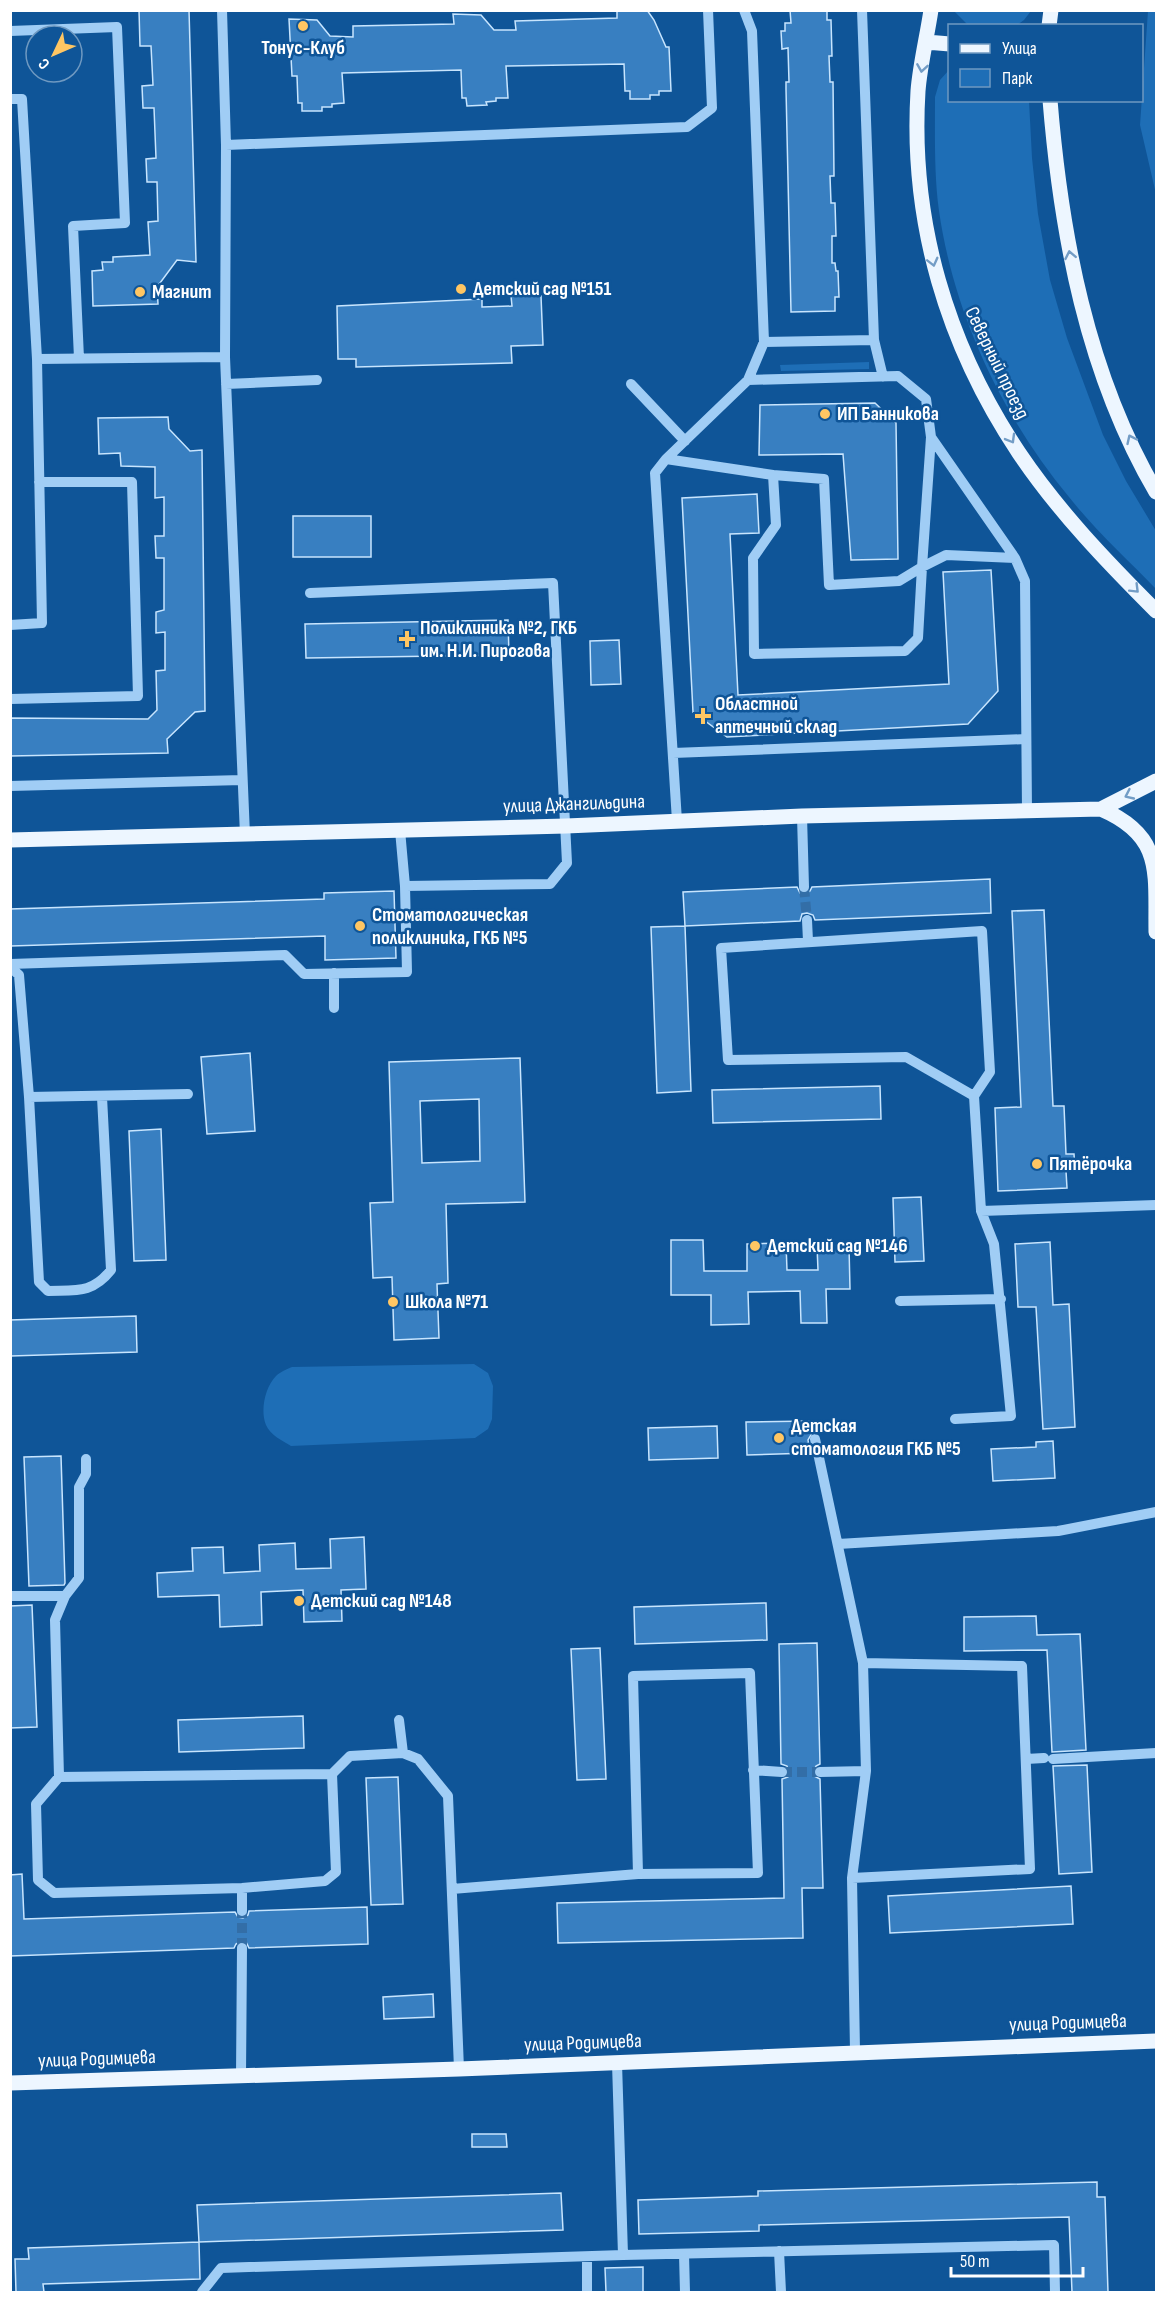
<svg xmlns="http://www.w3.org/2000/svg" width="1167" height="2303" font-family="'Sofia Sans Condensed',sans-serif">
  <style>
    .green { fill: #1e6eb6 }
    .building { fill: #387fc1; stroke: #c8e5fe; stroke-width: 1.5; fill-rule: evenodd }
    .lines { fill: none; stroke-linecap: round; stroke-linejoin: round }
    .minor-tunnel { stroke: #336ea7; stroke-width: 10; stroke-dasharray: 10 5; stroke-linecap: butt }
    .minor { stroke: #a0cdf5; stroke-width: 10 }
    .major { stroke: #edf6ff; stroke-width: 15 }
    .oneway { stroke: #739dc6 }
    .poi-dot { fill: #ffc663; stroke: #0f5598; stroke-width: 2 }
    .labels { text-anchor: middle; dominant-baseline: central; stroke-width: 5; stroke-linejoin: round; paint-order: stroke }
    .poi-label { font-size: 20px; font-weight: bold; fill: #fff; stroke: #0f5598; text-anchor: start }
    .street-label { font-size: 20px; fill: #fff; stroke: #0f5598 }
  </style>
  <rect width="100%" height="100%" fill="#0f5598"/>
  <path class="green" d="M954,11H1031L1024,20L1017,25H968Z
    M1148,11H1156V194L1140,125Z
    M949,70L950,100L1029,101L1032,158L1038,214L1050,280L1067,338L1103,435L1126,481L1156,531V589C1127,559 1095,530 1069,497C1002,416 954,315 939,211C934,174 935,135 935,97L940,80Z
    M869,362V369L781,371L780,365Z
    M474,1364L488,1373L493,1386L492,1419L488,1429L475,1438L291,1446C283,1441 270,1435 266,1425C260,1411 265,1387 276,1376C280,1372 287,1369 292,1367Z"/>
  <path class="building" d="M139,10H189L196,262L177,260L157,287L158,304L93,306L92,271L103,270L102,262H113V257L150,255L148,222L158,221L157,182H147L146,159L156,158L154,108H143L142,86L153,85L151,46H140Z
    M617,10H647L654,20L666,47H669L671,91H659V95H650V99H630V91H625L624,64L506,66L508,98H496V101L486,102L487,105L467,106L466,98H462L461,70L342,73L344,103L332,104V107H322V111H302V103H298L297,76H292L289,19L317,20L330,36L353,37V26L454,24L453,14L481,15L494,30H516L515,21L617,18Z
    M790,10H827V20H831L832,56H829L830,82H833L834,176H830L831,203H835L836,236H832V263H835L836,271H838L839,297H835V311L791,312L786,89V82H789L788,48L782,49L781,31H785V23H791Z
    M511,296H541L543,345L511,346L512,363L356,367V359H338L337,306L482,299V307L512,306Z
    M875,403L896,423L898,559L851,560L843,454L759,455L760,405Z
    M168,417L169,429L190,451L202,450L205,711L195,712L167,739L168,753L10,756V718L148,719L157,710L156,671L165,670V632L156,633V612L164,610V558H156L155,536H164V497L155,498V467L121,466L120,453L99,454L98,418Z
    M757,494L759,533L730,534L738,695L949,684L943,572L991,570L998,691L968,724L727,737L693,712L682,498Z
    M293,516H371V557H293Z
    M508,620L509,655L306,658L305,624Z
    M619,640L621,684L591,685L590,641Z
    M990,879L991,913L815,920L813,915L807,913L802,914L800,921L685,926L683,892L797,887L800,893L805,894L810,891L812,887Z
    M394,891L396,958L325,960V936L11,946L10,909L324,899V893Z
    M1044,910L1053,1106H1064L1066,1154H1074L1075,1171H1066L1067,1188L998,1191L995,1108L1021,1107L1012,911Z
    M685,926L691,1091L657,1093L651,927Z
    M250,1053L255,1131L207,1134L201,1057Z
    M520,1058L525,1202L446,1204L448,1283L437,1284L439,1338L394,1340L392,1277L373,1278L370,1203L393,1202L389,1062ZM479,1099L480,1161L422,1163L420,1101Z
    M880,1086L881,1119L713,1123L712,1090Z
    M161,1129L166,1260L134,1261L129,1131Z
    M921,1197L924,1261L895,1262L893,1198Z
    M671,1240H703L704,1271H747V1244L786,1243L787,1270H818L817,1246H849L850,1289H826L827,1323H801L800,1291L748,1292L749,1324L711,1325V1295H671Z
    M1050,1242L1053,1305L1069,1304L1075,1427L1043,1429L1036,1307H1018L1015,1244Z
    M136,1316L137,1352L11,1356L10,1320Z
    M811,1421L812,1433L808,1440L810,1453L747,1455L746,1422Z
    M717,1426L718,1458L649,1460L648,1428Z
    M1053,1441L1055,1478L993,1481L991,1449L1036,1447V1442Z
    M61,1456L65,1583L64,1585L29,1586L24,1457Z
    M364,1537L366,1589L341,1590L342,1621L304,1622L303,1590L261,1592L262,1625L220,1627L219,1595L158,1597L157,1573L193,1571L192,1548L223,1547L224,1573L260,1571L259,1545L295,1543L296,1569L331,1568L330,1539Z
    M766,1603L767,1640L635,1644L634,1607Z
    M32,1605L37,1727L10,1728V1606Z
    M1036,1616L1037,1635L1080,1634L1086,1750L1052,1752L1047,1650L964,1651V1617Z
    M817,1643L820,1764L816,1766L813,1772L814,1776L820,1779L823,1888H802L803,1938L558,1943L557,1903L784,1898L782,1779L788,1777L789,1772L787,1766L781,1764L779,1644Z
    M600,1648L606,1779L577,1780L571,1649Z
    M303,1716L304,1748L179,1752L178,1720Z
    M1087,1765L1092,1872L1059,1874L1053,1766Z
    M398,1777L403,1904L371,1905L366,1778Z
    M22,1874L24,1919L235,1912L238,1917L243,1918L248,1915L249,1911L367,1907L368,1944L249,1948L246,1942L241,1941L236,1944L234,1948L10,1956V1875Z
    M1071,1886L1073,1924L890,1933L888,1896Z
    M433,1994L434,2017L384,2019L383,1997Z
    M472,2134H506L507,2147H472Z
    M1097,2182V2197H1105L1108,2292H1072L1069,2217L759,2225V2231L639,2234L638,2200L758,2196V2191Z
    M561,2193L563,2230L199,2242L197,2205Z
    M199,2242L200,2279L43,2284L44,2292H16L15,2259H29L28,2248Z
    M643,2267V2292H606L605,2268Z"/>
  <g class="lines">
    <path class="minor-tunnel" d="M804,887L807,920
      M782,1772H820
      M242,1948V1911"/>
    <path class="minor" d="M222,10L226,145L687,127L712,108L708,10
      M744,10L752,31L764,342L748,380
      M862,10L874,340L883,377
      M10,31L117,27L125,223L73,226L79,358
      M10,99H22L37,359L225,357
      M226,145L225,357L245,835
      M764,342L874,340
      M226,384L317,380
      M631,384L685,441
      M666,459L748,380L898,376L926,399L931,437L1015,558
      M773,475L824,479L829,585L899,581L922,567L931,437
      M310,593L553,583L567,863L550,884L405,886
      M10,625L42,623L37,359
      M10,699L138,696L132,482H39
      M673,753L1026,739
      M10,786L242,780
      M802,816L804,887
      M677,821L655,473L666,459L773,475L776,525L753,558L754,654L905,651L918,638L922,567L946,555L1015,558L1025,581L1027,811
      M807,920L808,941
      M10,964L285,955L304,974L407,972L405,886L400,830
      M10,967L19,975L29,1097
      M334,1008V973
      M974,1096L906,1057L728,1060L721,948L982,931L990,1072L974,1096L981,1211L1156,1205
      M102,1097L111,1270C92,1294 76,1290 48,1291L39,1282L29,1097L188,1094
      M900,1301L1001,1299
      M955,1419L1011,1416L994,1244L981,1211
      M815,1439L863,1663L866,1771L852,1878L1030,1869L1022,1666L863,1663
      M838,1544L1058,1531L1156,1512
      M10,1596H65L79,1578V1487L86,1474V1459
      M399,1720L403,1753
      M1026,1759L1044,1758
      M1053,1759L1156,1753
      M753,1770L782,1772
      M820,1772L866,1771
      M332,1774L350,1756L403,1753L418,1759L448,1796L459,2069
      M59,1777L332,1774L336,1872L325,1881L242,1888L54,1893L38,1880L36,1804L59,1777L55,1620L65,1596
      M852,1878L855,2051
      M452,1889L638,1874L758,1873L750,1673L633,1676L638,1874
      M242,1911V1888
      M241,2076L242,1948
      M779,2251L781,2292
      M684,2254L685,2292
      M623,2255L1054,2245L1055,2292
      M202,2292L221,2268L623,2255L617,2063
      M587,2292V2257"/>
    <path class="major" d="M931,10C927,37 920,65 918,91C910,222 947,345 1019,453C1058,511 1107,562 1156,611
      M1049,26L1051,10
      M926,42L950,44
      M1050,100C1061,235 1087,374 1156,492
      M1101,809L1156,781
      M10,840L566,826L802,816L1101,809C1164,836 1155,873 1156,932
      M10,2083L459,2069L1156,2041"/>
  </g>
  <defs><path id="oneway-chevron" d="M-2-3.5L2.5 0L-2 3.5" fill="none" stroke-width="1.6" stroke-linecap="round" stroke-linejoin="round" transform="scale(1.5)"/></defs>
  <g class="oneway">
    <use href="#oneway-chevron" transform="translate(922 68) rotate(99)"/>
    <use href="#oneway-chevron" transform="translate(1070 255) rotate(-101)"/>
    <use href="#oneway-chevron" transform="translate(933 262) rotate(76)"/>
    <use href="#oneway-chevron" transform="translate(1011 439) rotate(60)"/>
    <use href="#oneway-chevron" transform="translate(1131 439) rotate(-115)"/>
    <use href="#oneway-chevron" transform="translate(1135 589) rotate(45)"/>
    <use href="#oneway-chevron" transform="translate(1129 795) rotate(155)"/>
  </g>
  <g class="poi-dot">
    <circle cx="303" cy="26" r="6"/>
    <circle cx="461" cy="289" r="6"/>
    <circle cx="140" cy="292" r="6"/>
    <circle cx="825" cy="414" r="6"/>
    <path d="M404 630h6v6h6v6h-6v6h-6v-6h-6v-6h6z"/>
    <path d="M700 707h6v6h6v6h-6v6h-6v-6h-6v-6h6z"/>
    <circle cx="360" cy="926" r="6"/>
    <circle cx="1037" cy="1164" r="6"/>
    <circle cx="755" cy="1246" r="6"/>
    <circle cx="393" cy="1302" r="6"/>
    <circle cx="779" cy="1438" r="6"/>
    <circle cx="299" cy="1601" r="6"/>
  </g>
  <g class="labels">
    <g class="poi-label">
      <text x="303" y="48" text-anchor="middle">Тонус-Клуб</text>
      <text x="473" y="289">Детский сад №151</text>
      <text x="152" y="292">Магнит</text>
      <text x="837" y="414">ИП Банникова</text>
      <text x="420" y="628">Поликлиника №2, ГКБ<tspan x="420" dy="23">им. Н.И. Пирогова</tspan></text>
      <text x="715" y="704">Областной<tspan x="715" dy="23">аптечный склад</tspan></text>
      <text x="372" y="915">Стоматологическая<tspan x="372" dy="23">поликлиника, ГКБ №5</tspan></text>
      <text x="1049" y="1164">Пятёрочка</text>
      <text x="767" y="1246">Детский сад №146</text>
      <text x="405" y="1302">Школа №71</text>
      <text x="791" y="1426">Детская<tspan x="791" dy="23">стоматология ГКБ №5</tspan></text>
      <text x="311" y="1601">Детский сад №148</text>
    </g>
    <g class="street-label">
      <text transform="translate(997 363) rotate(64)">Северный проезд</text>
      <text transform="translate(574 804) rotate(-2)">улица Джангильдина</text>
      <text transform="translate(1068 2023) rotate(-2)">улица Родимцева</text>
      <text transform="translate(583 2043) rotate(-2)">улица Родимцева</text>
      <text transform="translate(97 2059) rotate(-2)">улица Родимцева</text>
    </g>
  </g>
  <rect width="1167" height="2303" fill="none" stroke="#ffffff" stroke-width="24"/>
  <rect x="948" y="24" width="195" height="78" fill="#0f5598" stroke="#6f99c1" stroke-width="1.5"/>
  <rect x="960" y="44" width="30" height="9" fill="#edf6ff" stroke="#6f99c1" stroke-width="1.5"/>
  <text x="1002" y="54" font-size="18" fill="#ffffff">Улица</text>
  <rect x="960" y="69" width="30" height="18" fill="#1e6eb6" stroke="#6f99c1" stroke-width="1.5"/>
  <text x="1002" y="84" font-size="18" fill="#ffffff">Парк</text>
  <g transform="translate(54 54) rotate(226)"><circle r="28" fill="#0f5598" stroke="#6f99c1" stroke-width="1.5"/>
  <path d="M0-4.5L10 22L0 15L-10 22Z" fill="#ffc663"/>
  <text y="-9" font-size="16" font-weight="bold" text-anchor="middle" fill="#ffffff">С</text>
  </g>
  <path d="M951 2267v9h132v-9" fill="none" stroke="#ffffff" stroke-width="3"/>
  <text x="960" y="2267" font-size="18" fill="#ffffff" stroke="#0f5598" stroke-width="4.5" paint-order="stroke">50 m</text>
</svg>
